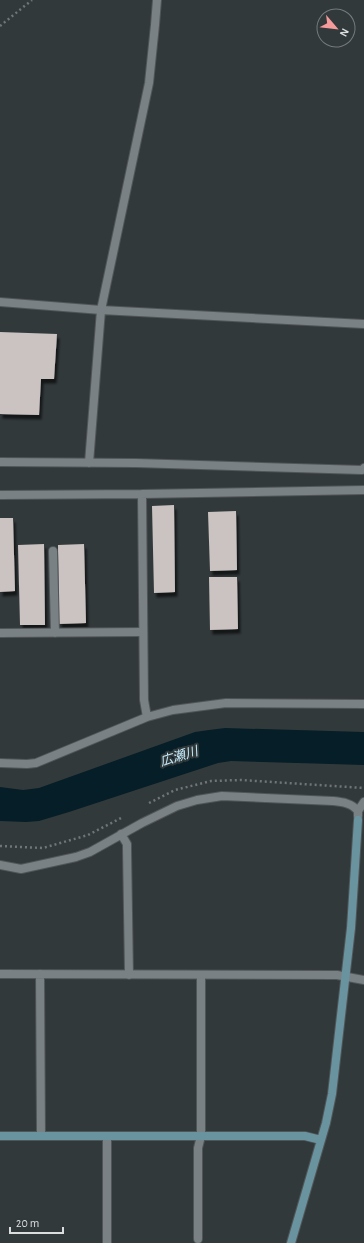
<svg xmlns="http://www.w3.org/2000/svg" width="364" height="1243" font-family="'Alegreya Sans','Noto Sans JP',sans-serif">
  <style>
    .water { fill: #051e27 }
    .building { fill: #cbc2c2; filter: url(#shadow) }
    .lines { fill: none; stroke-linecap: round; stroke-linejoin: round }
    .lane-casing { stroke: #505557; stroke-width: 10 }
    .street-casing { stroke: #505557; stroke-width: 10 }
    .secondary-casing { stroke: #505557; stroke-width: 10 }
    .path { stroke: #707678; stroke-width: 2.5; stroke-dasharray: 2 3; stroke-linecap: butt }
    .lane { stroke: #798184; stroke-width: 8 }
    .street { stroke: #798184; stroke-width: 8 }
    .secondary { stroke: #6a93a0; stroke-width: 8 }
    .labels { text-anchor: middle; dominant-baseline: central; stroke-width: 4; stroke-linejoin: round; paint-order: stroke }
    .water-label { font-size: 13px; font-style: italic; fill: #c4ecfb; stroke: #32393b }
  </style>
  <defs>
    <filter id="shadow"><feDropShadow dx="2.5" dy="4.5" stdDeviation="1" flood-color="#0009"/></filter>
  </defs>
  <rect width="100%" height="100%" fill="#32393b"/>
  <path class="water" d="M225,728L364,732V765L231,761L218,763L69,812L39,821L26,822L0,821V787L23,790L39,788L195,732L209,730Z"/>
  <path class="building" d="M0,332L57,334L54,379H41L39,415L0,414Z
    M174,505L175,592L154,593L152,506Z
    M236,511L237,570L210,571L208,512Z
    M0,518H13L15,591L0,592Z
    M44,544L45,625H20L18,545Z
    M84,544L86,623L59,624L58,545Z
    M209,577H237L238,629L210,630Z"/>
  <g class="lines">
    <g class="lane-casing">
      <path id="lane" d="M0,302L101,310L364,324
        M0,462L136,463L362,470L364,468
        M89,463L101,310L149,83L155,25L157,0
        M53,551L55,633
        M0,633L142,632
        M198,1239V1148L201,1136V975"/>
    </g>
    <g class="street-casing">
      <path id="street" d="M142,494L144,700L147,717
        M0,495L142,494L364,490
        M0,763L27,764L36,763L147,717L173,710L226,703L364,704
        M358,816V811L364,802
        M121,834L127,844V849L129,975
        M0,865L21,869L76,857L90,852L142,823L177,806L197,800L222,796L333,801C342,802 352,803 358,811
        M0,974L337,975L364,980
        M40,974L41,1136
        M107,1137V1243"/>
    </g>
    <g class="secondary-casing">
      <path id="secondary" d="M0,1136H305L321,1140
        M291,1243L326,1123L332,1094L351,928L358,820"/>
    </g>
    <path class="path" d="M0,26L32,0
      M149,803L175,790L211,781L241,780L364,788
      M0,846L43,848L88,835L123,817"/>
    <use href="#lane" class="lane"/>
    <use href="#street" class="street"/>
    <use href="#secondary" class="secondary"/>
  </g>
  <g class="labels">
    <g class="water-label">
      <text transform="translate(179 757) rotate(-17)">広瀬川</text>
    </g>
  </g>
  <g transform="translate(336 28) rotate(118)"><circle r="19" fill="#32393b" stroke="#757b7d"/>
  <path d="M0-3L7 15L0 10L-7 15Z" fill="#f59b9b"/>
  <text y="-6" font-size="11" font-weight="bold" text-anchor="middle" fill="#dadedf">N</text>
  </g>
  <path d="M10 1227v6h53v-6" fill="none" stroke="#dadedf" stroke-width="2"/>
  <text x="16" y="1227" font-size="12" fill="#dadedf" stroke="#32393b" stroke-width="3" paint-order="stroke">20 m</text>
</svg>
